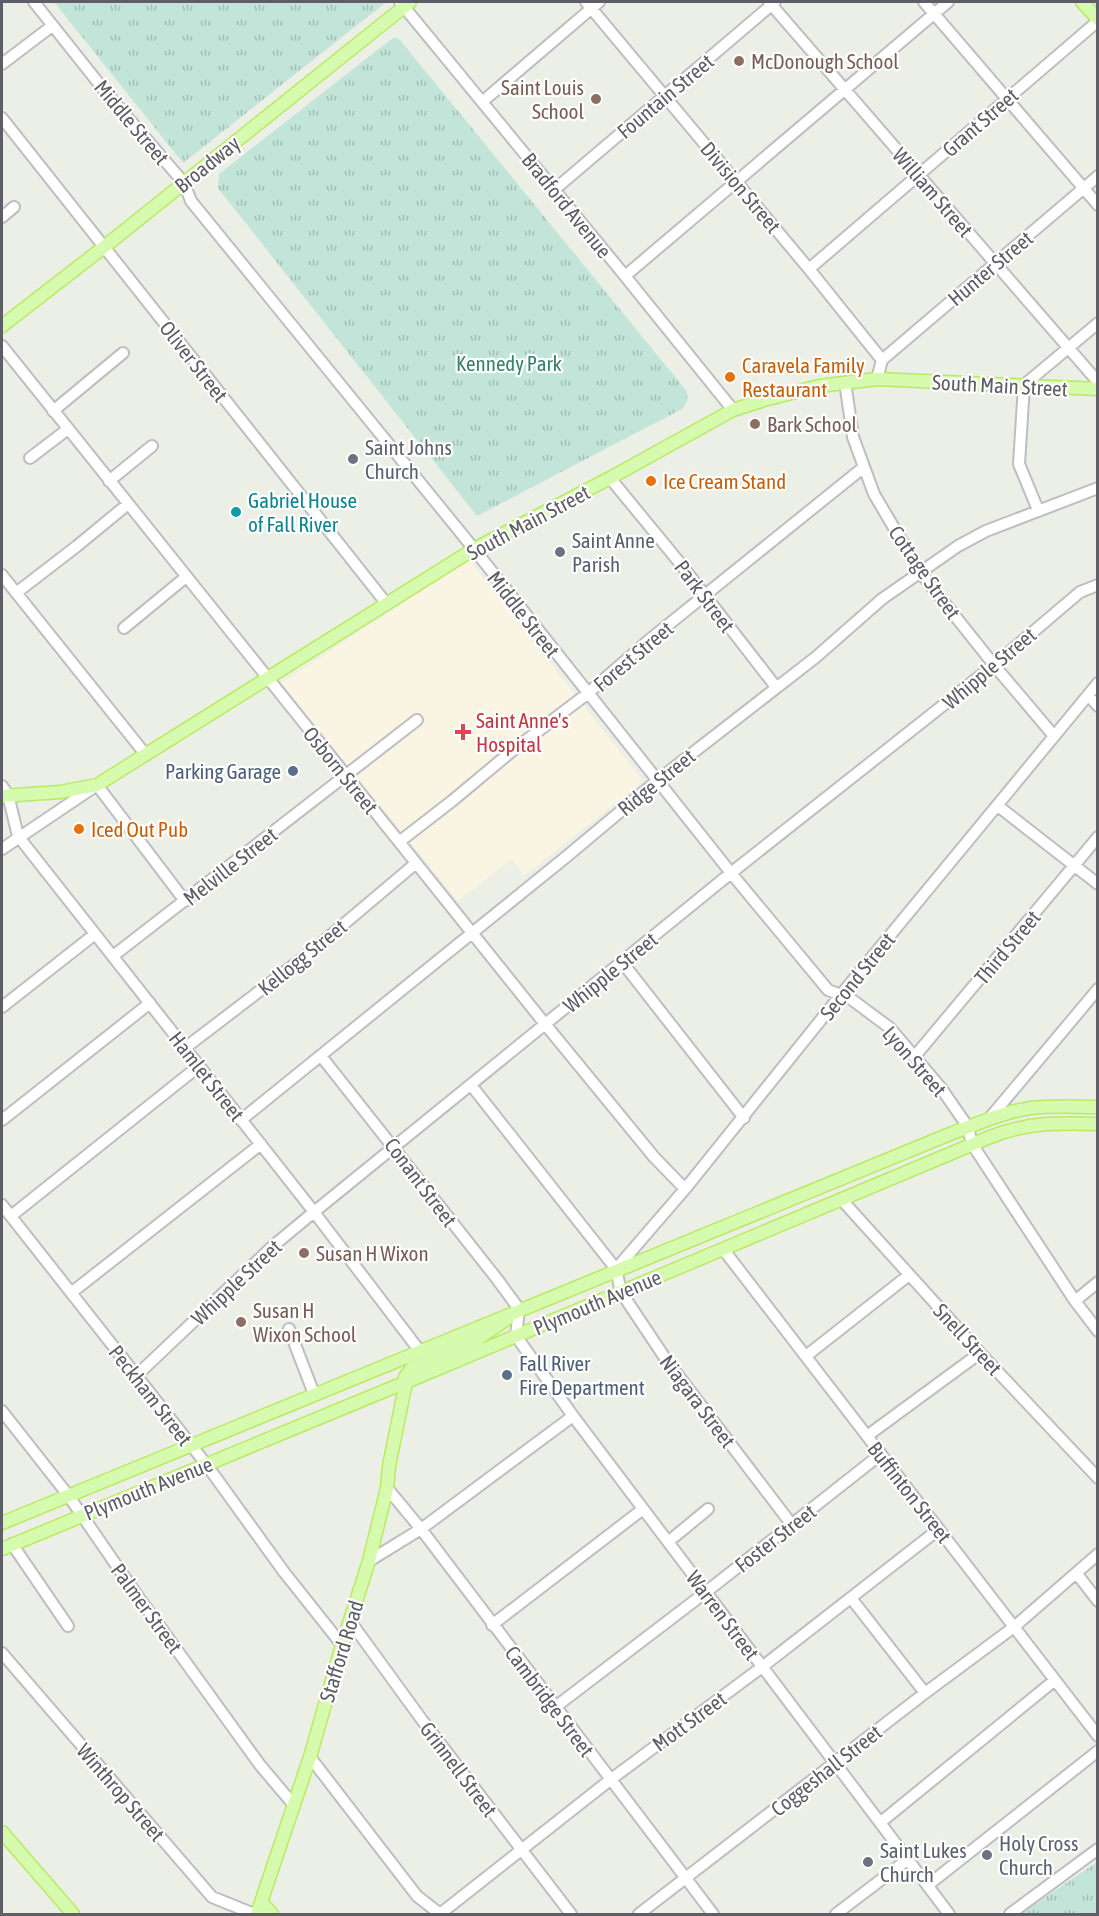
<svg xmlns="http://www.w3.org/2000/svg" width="1099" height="1916" font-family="'Asap Condensed',sans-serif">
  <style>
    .medical { fill: #faf4e3 }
    .grass { fill: url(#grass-tufts) }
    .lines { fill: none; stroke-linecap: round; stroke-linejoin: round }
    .minor-casing { stroke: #bebdc3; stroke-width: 14 }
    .major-casing { stroke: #b9eb62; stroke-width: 15 }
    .minor { stroke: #fff; stroke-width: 10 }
    .major { stroke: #d6fbae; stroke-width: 12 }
    .education-dot { fill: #8d6e63; stroke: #fff; stroke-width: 2 }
    .food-dot { fill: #e8710a; stroke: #fff; stroke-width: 2 }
    .worship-dot { fill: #6b7280; stroke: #fff; stroke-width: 2 }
    .culture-dot { fill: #0f9aa8; stroke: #fff; stroke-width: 2 }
    .health-dot { fill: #e0444e; stroke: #fff; stroke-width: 2 }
    .service-dot { fill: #5c6f8a; stroke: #fff; stroke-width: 2 }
    .labels { text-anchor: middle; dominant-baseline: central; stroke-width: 4.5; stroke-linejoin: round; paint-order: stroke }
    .education-label { font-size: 21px; fill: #785e54; stroke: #fff; text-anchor: start }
    .street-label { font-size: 21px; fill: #5f5d65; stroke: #fff }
    .park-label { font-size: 21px; fill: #38816b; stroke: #fff }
    .food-label { font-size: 21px; fill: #c56008; stroke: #fff; text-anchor: start }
    .worship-label { font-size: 21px; fill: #5b616d; stroke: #fff; text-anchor: start }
    .culture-label { font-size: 21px; fill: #0d838f; stroke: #fff; text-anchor: start }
    .health-label { font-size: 21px; fill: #be3a42; stroke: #fff; text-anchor: start }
    .service-label { font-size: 21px; fill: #4e5e75; stroke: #fff; text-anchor: end }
  </style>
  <defs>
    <pattern id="grass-tufts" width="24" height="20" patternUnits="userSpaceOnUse" patternTransform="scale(1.5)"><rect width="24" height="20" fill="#c3e5d9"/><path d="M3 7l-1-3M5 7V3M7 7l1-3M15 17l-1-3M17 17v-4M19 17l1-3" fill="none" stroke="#a2bdb4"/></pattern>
  </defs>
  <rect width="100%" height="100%" fill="#ebefe5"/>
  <path class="medical" d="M469,560L643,781L524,876L512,859L458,901L281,683Z"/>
  <path class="grass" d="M54,2H383L385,3L183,163Z
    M394,37L400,40L685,389C689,396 688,403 682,409L477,516L218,188L219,174Z
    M1097,1862V1914H1021Z"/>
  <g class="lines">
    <g class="minor-casing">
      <path id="minor" d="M34,2L104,90L184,183L191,201L474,549L731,873L828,990L851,999L890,1028L941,1088L968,1127L972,1144L1075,1301L1098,1331
        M400,2L625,276L733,410
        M586,2L809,269L882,360L877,379
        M769,2L1098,382
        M924,2L1098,205
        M2,64L52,26
        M482,102L599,2
        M2,118L386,603
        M554,190L775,2
        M2,217L14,207
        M809,269L1098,21
        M625,276L948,2
        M2,346L545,1024L654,1157L685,1189
        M882,360L1098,176
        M845,382L853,437L874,494L920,572L994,665L1054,736
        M53,411L123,353
        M30,458L68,429
        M610,478L679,562L776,687
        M109,481L152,446
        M1038,510L1019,464L1024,385L1098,323
        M2,575L146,755
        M16,593L77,546L128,504
        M124,628L186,577
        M1088,695L1098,706
        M2,786L8,795L18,836L314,1212L419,1350
        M998,806L1098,884
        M399,842L452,801L512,751L587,694L648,641L864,467
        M2,849L97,785L185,901
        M113,956L417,720
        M622,962L744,1118
        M2,1007L95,934
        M185,1048L312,951L415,864
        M321,1056L497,1279L519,1309L516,1336L573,1416L949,1914
        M915,1056L1098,837
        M471,1085L616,1269L621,1292L665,1358L792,1525
        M2,1120L150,1003
        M241,1120L566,857L658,780L816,657L882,599L958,546L986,531L1098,488
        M988,1120L1098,989
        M841,1199L980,1353L1098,1478
        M2,1205L206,1464L284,1572L342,1645
        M11,1216L199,1066
        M723,1249L1098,1736
        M616,1269L685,1189L840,996L1098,683
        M71,1293L261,1144
        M1075,1301L1098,1282
        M289,1329L314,1394
        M806,1356L909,1275
        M136,1376L273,1246L314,1212L731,873L994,665L1080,592L1098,585
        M2,1411L68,1495L132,1588L260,1765L293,1804
        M867,1436L980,1353
        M387,1488L421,1529L713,1914
        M668,1542L708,1509
        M12,1544L68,1626
        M369,1561L421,1529L573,1416
        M1077,1574L1098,1601
        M851,1598L925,1693
        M350,1621L422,1720L571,1914
        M492,1625L643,1509
        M2,1653L212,1897L254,1914
        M554,1708L706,1592L881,1454
        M310,1757L417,1896L440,1914
        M881,1822L1055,1680
        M928,1885L1098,1751
        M440,1914L610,1780L762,1667L939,1529
        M639,1914L925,1693L1014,1627L1098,1554
        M836,1914L907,1860
        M1010,1914L1098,1849"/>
    </g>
    <g class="major-casing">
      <path id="major" d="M1082,2L1098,19
        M2,326L104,247L410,2
        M2,796L60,792L97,785L474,549L610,478L733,410L764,400L819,386L877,379L1098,389
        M2,1523L950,1134C977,1124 1003,1112 1031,1108C1053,1105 1076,1107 1098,1107
        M2,1549L423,1375L990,1137C1028,1122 1058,1123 1098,1124
        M2,1832L73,1914
        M261,1902L272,1914
        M257,1914L310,1757L342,1645L369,1561L387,1488L389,1466L406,1382L405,1377L412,1368L473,1342L508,1318"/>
    </g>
    <use href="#minor" class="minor"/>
    <use href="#major" class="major"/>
  </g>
  <g class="education-dot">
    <circle cx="739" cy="61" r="6"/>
    <circle cx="596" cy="99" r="6"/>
    <circle cx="755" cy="424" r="6"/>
    <circle cx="304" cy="1253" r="6"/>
    <circle cx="241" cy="1322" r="6"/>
  </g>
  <g class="food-dot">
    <circle cx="730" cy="377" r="6"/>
    <circle cx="651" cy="481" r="6"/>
    <circle cx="79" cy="829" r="6"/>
  </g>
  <g class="worship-dot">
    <circle cx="353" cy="459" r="6"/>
    <circle cx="560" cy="552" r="6"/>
    <circle cx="987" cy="1855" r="6"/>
    <circle cx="868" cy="1862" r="6"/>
  </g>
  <circle class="culture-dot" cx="236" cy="512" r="6"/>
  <path class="health-dot" d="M460 723h6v6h6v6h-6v6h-6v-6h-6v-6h6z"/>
  <g class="service-dot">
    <circle cx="293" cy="771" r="6"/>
    <circle cx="507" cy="1375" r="6"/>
  </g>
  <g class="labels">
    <g class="education-label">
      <text x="751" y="61">McDonough School</text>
      <text x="584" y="87" text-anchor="end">Saint Louis<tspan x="584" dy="24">School</tspan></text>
      <text x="767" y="424">Bark School</text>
      <text x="316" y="1253">Susan H Wixon</text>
      <text x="253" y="1310">Susan H<tspan x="253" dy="24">Wixon School</tspan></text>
    </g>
    <g class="street-label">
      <text transform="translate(665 96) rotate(-40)">Fountain Street</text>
      <text transform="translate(132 122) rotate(50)">Middle Street</text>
      <text transform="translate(980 122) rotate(-41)">Grant Street</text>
      <text transform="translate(207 164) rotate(-39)">Broadway</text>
      <text transform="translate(741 187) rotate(50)">Division Street</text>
      <text transform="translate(933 192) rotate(49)">William Street</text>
      <text transform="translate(567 205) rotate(51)">Bradford Avenue</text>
      <text transform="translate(990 268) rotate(-40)">Hunter Street</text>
      <text transform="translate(194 361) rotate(52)">Oliver Street</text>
      <text transform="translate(1000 385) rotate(3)">South Main Street</text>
      <text transform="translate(528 522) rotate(-28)">South Main Street</text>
      <text transform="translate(925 572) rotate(55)">Cottage Street</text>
      <text transform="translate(705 596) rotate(53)">Park Street</text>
      <text transform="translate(524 614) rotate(52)">Middle Street</text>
      <text transform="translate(633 656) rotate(-40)">Forest Street</text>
      <text transform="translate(989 668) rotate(-40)">Whipple Street</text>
      <text transform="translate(341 770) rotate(51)">Osborn Street</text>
      <text transform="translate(656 782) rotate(-39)">Ridge Street</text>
      <text transform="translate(230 866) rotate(-38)">Melville Street</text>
      <text transform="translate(1007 947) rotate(-50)">Third Street</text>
      <text transform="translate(302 957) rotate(-39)">Kellogg Street</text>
      <text transform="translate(610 972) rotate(-39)">Whipple Street</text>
      <text transform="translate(857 976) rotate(-51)">Second Street</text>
      <text transform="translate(915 1061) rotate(49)">Lyon Street</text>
      <text transform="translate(207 1076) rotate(52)">Hamlet Street</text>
      <text transform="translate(421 1182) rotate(53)">Conant Street</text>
      <text transform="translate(236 1282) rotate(-43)">Whipple Street</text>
      <text transform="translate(597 1302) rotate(-23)">Plymouth Avenue</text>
      <text transform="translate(968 1339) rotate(47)">Snell Street</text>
      <text transform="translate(151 1395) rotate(52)">Peckham Street</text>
      <text transform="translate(698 1401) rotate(53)">Niagara Street</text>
      <text transform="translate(148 1488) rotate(-22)">Plymouth Avenue</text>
      <text transform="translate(910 1492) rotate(52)">Buffinton Street</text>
      <text transform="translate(775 1538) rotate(-38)">Foster Street</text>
      <text transform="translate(147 1608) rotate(54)">Palmer Street</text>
      <text transform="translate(723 1615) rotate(53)">Warren Street</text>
      <text transform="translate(341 1651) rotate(-73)">Stafford Road</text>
      <text transform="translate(550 1701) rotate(53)">Cambridge Street</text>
      <text transform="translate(689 1721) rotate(-36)">Mott Street</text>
      <text transform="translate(459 1769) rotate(53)">Grinnell Street</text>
      <text transform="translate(826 1770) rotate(-38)">Coggeshall Street</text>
      <text transform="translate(121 1792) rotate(49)">Winthrop Street</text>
    </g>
    <g class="park-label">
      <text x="509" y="363">Kennedy Park</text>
    </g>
    <g class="food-label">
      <text x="742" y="365">Caravela Family<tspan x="742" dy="24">Restaurant</tspan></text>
      <text x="663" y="481">Ice Cream Stand</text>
      <text x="91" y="829">Iced Out Pub</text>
    </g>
    <g class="worship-label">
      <text x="365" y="447">Saint Johns<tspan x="365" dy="24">Church</tspan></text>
      <text x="572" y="540">Saint Anne<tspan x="572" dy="24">Parish</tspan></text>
      <text x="999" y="1843">Holy Cross<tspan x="999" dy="24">Church</tspan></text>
      <text x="880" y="1850">Saint Lukes<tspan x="880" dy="24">Church</tspan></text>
    </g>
    <g class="culture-label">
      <text x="248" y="500">Gabriel House<tspan x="248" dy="24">of Fall River</tspan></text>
    </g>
    <g class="health-label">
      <text x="476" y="720">Saint Anne's<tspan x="476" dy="24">Hospital</tspan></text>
    </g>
    <g class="service-label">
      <text x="281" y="771">Parking Garage</text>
      <text x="519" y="1363" text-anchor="start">Fall River<tspan x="519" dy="24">Fire Department</tspan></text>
    </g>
  </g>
  <rect width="1099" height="1916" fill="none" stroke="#5f5d65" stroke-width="6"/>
</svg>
